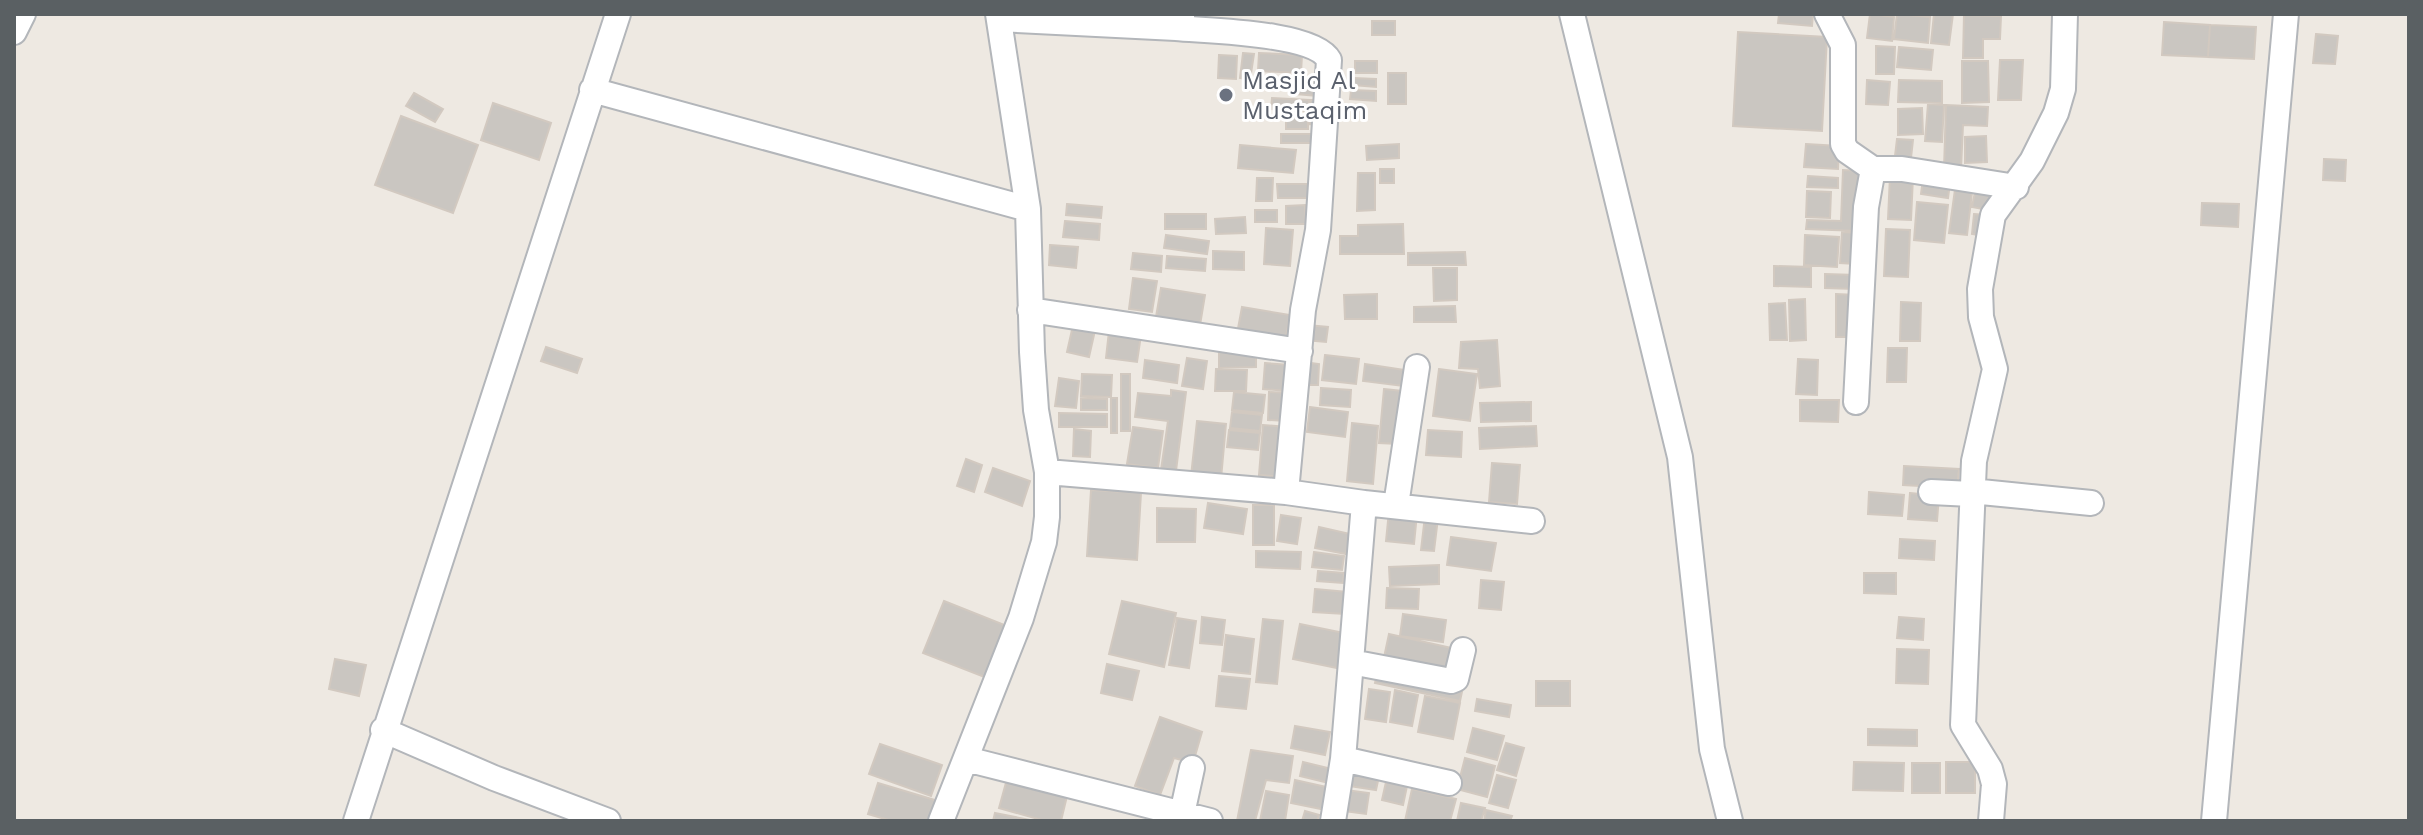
<svg xmlns="http://www.w3.org/2000/svg" width="2423" height="835" font-family="'Work Sans',sans-serif">
  <style>
    .building { fill: #cac6c1; stroke: #d2c9c0; stroke-width: 2 }
    .lines { fill: none; stroke-linecap: round; stroke-linejoin: round }
    .minor-casing { stroke: #b3b6ba; stroke-width: 28 }
    .minor { stroke: #fff; stroke-width: 24 }
    .worship-dot { fill: #6b7280; stroke: #fff; stroke-width: 3 }
    .labels { text-anchor: middle; dominant-baseline: central; stroke-width: 6; stroke-linejoin: round; paint-order: stroke }
    .worship-label { font-size: 26px; fill: #5b616d; stroke: #fff; text-anchor: start }
  </style>
  <rect width="100%" height="100%" fill="#eee9e2"/>
  <path class="building" d="M1779,14H1813L1812,26L1778,23Z
    M1870,14L1894,17L1892,41L1867,38Z
    M1897,14L1930,17L1928,43L1894,39Z
    M1934,14H1953L1949,45L1931,43Z
    M1964,15L2001,16L2000,39H1983V58H1963Z
    M1372,21H1395V35H1372Z
    M2164,22L2210,25L2208,57L2162,55Z
    M2210,25L2256,27L2254,59L2208,57Z
    M1738,32L1827,37L1822,131L1733,126Z
    M2316,34L2338,36L2335,64L2313,63Z
    M1876,46L1895,47L1894,74H1876Z
    M1899,47L1933,50L1931,70L1897,67Z
    M1243,53L1254,54L1250,80L1240,78Z
    M1259,53L1302,55L1301,73L1258,71Z
    M1219,55L1237,56L1236,79L1218,78Z
    M2000,60H2023L2021,100H1998Z
    M1355,61H1377V73H1355Z
    M1962,61H1988L1989,102L1962,103Z
    M1388,73H1406V104H1388Z
    M1353,78L1376,79V87L1353,85Z
    M1867,80L1890,82L1888,105L1866,104Z
    M1899,80L1942,81V103L1898,102Z
    M1297,84L1318,86L1317,96L1296,94Z
    M1351,90L1376,91V101L1350,99Z
    M414,93L443,109L435,122L406,106Z
    M1272,98L1309,100L1308,111L1271,109Z
    M1310,100H1324L1323,125L1309,124Z
    M493,103L551,123L539,160L481,140Z
    M1928,104L1944,105L1942,142L1925,141Z
    M1946,105L1988,107L1987,126L1963,125L1961,169H1944Z
    M1922,108L1923,134L1898,135V109Z
    M401,116L478,145L453,213L375,185Z
    M1286,117L1308,118V129H1286Z
    M1281,134H1316V143H1281Z
    M1986,136L1987,162L1965,163V137Z
    M1897,139L1913,140L1911,158L1895,156Z
    M1399,144V158L1367,160L1366,146Z
    M1806,144L1839,146L1838,169L1804,167Z
    M1240,145L1296,150L1293,173L1238,168Z
    M2324,159L2346,160L2345,181L2323,180Z
    M1380,169H1394V183H1380Z
    M1843,170L1861,171L1859,231L1806,229L1807,220L1841,221Z
    M1358,173H1375V210L1357,211Z
    M1808,176L1838,178V188L1807,187Z
    M1890,176L1913,177L1911,220L1888,219Z
    M1257,178H1273L1272,201H1256Z
    M1923,179L1950,183L1948,198L1921,194Z
    M1956,182L1973,184L1967,235L1949,233Z
    M1277,184H1312V198H1278Z
    M1976,187L1998,191L1994,211L1972,207Z
    M1807,191L1831,192L1830,218L1806,217Z
    M1917,202L1948,205L1944,243L1914,240Z
    M2202,203L2239,204L2238,227L2201,225Z
    M1067,204L1102,207L1101,218L1066,215Z
    M1305,205L1306,224H1286V206Z
    M1255,210H1277V222H1255Z
    M1165,214H1206V229H1165Z
    M1974,214L1986,215L1984,236L1972,234Z
    M1245,217L1246,233L1216,234L1215,219Z
    M1065,221L1100,224L1099,240L1063,237Z
    M1403,224L1404,254H1340V236H1358V225Z
    M1266,228L1293,230L1290,266L1264,264Z
    M1886,229L1910,230L1908,277L1884,276Z
    M1842,232L1858,233L1856,264L1840,263Z
    M1166,235L1209,241L1207,254L1164,248Z
    M1805,235L1839,237L1837,267L1804,265Z
    M1050,245L1078,247L1076,268L1049,265Z
    M1213,251L1244,252V270L1213,269Z
    M1465,252L1466,265H1408V253Z
    M1133,253L1162,256L1161,272L1131,269Z
    M1167,256L1206,259L1205,271L1166,268Z
    M1774,266L1811,267V287L1774,286Z
    M1433,268H1457V300L1434,301Z
    M1825,274L1856,275L1855,289L1825,288Z
    M1133,278L1157,281L1152,312L1129,309Z
    M1161,288L1205,295L1200,325L1156,317Z
    M1377,294V319H1345L1344,295Z
    M1836,294L1856,295V337H1836Z
    M1805,299L1806,340L1790,341L1789,300Z
    M1901,302L1921,303L1920,341H1900Z
    M1785,303L1787,340H1770L1769,304Z
    M1455,306L1456,322H1414V307Z
    M1242,307L1290,315L1285,342L1237,334Z
    M1074,321L1096,326L1089,357L1067,352Z
    M1307,325L1328,327L1326,342L1305,340Z
    M1109,331L1141,335L1137,362L1106,358Z
    M1497,340L1500,386L1480,388L1478,369L1459,368L1461,342Z
    M546,347L582,359L577,373L541,361Z
    M1888,348H1907L1906,382H1887Z
    M1219,351H1256V367L1219,368Z
    M1325,355L1359,359L1356,384L1322,380Z
    M1187,358L1207,361L1203,389L1182,386Z
    M1798,359L1818,360L1817,395L1796,394Z
    M1145,360L1179,365L1177,383L1143,378Z
    M1304,362L1319,364L1318,385H1302Z
    M1265,363L1290,365L1287,391L1263,389Z
    M1365,364L1405,370L1403,386L1363,381Z
    M1216,369L1247,370L1246,391H1215Z
    M1439,369L1477,374L1470,421L1433,416Z
    M1082,374L1112,375L1111,397L1081,396Z
    M1121,374H1130V431H1121Z
    M1059,378L1079,381L1076,408L1055,406Z
    M1321,388L1351,390L1350,407L1320,405Z
    M1384,389L1402,391L1398,444L1379,443Z
    M1171,390L1186,392L1176,471L1161,470L1168,421L1135,417L1138,393L1171,396Z
    M1234,392L1265,395L1263,413L1232,410Z
    M1269,392L1288,393L1286,421L1268,420Z
    M1081,398L1107,399V410H1081Z
    M1111,398H1117V433H1111Z
    M1800,400H1839L1838,422L1800,421Z
    M1531,402V421L1481,422L1480,403Z
    M1310,407L1348,412L1345,437L1307,432Z
    M1232,412L1262,415L1260,431L1230,428Z
    M1059,413L1107,414V427H1059Z
    M1197,421L1226,424L1221,479L1191,476Z
    M1352,423L1378,426L1373,484L1347,481Z
    M1263,425L1287,427L1283,477L1259,475Z
    M1536,426L1537,446L1480,449L1479,428Z
    M1133,427L1163,431L1158,468L1127,464Z
    M1074,429L1091,431L1090,457L1073,456Z
    M1229,430L1260,433L1258,450L1227,447Z
    M1428,430L1462,432L1461,457L1426,455Z
    M966,459L982,465L974,492L957,486Z
    M1492,463L1520,465L1517,504L1489,502Z
    M1904,466L1959,469L1957,488L1903,485Z
    M993,468L1030,481L1022,506L985,492Z
    M1091,490L1141,493L1137,560L1087,556Z
    M1869,492L1904,495L1902,516L1868,514Z
    M1910,493L1939,496L1937,521L1908,519Z
    M1208,503L1247,509L1243,534L1204,528Z
    M1253,505H1274V545H1253Z
    M1157,508L1196,509L1195,542H1157Z
    M1389,511L1417,514L1414,544L1386,541Z
    M1281,515L1301,518L1297,544L1277,541Z
    M1425,516L1438,518L1434,551L1421,550Z
    M1319,527L1350,534L1346,554L1315,548Z
    M1451,537L1496,543L1491,571L1447,565Z
    M1900,539L1935,541L1934,560L1899,558Z
    M1256,551L1301,552L1300,569L1256,567Z
    M1314,552L1344,556L1342,570L1312,567Z
    M1439,565V584L1390,586L1389,567Z
    M1318,571L1344,573L1343,583L1317,581Z
    M1864,573H1896V594L1864,593Z
    M1481,580L1504,582L1501,610L1479,608Z
    M1387,588L1419,589L1418,609L1386,608Z
    M1315,589L1347,592L1345,614L1313,612Z
    M944,601L1012,628L992,680L923,653Z
    M1122,601L1176,613L1164,667L1109,654Z
    M1403,614L1446,620L1443,642L1400,636Z
    M1202,617L1225,620L1222,645L1200,643Z
    M1899,617L1924,619L1923,640L1897,638Z
    M1177,618L1196,621L1189,668L1169,665Z
    M1263,619L1283,621L1277,684L1256,682Z
    M1300,624L1344,633L1337,668L1293,659Z
    M1389,634L1456,649L1449,677L1383,662Z
    M1226,635L1254,639L1250,674L1222,671Z
    M1897,649L1929,650L1928,684L1896,683Z
    M335,659L366,665L359,696L329,689Z
    M1107,664L1139,671L1132,700L1101,693Z
    M1378,670L1463,687L1460,701L1375,683Z
    M1219,676L1250,679L1246,709L1216,706Z
    M1536,681H1570V706H1536Z
    M1369,689L1390,692L1386,722L1365,719Z
    M1395,690L1418,695L1412,726L1390,722Z
    M1425,696L1460,703L1453,739L1418,732Z
    M1477,699L1511,705L1509,717L1475,711Z
    M1160,717L1202,732L1193,763L1174,758L1160,795L1135,786Z
    M1295,726L1330,732L1325,755L1291,748Z
    M1473,728L1504,736L1497,760L1467,752Z
    M1868,729L1917,730V746L1868,745Z
    M1506,743L1524,748L1516,776L1497,770Z
    M880,744L942,765L931,796L869,774Z
    M1251,750L1293,756L1289,783L1266,780L1255,821H1237Z
    M1465,758L1495,766L1487,797L1457,789Z
    M1303,762L1336,770L1333,784L1300,776Z
    M1854,762L1904,763L1903,791L1853,790Z
    M1946,762H1975V793H1946Z
    M1912,763H1940V793H1912Z
    M1351,771L1379,776L1376,790L1349,786Z
    M1497,775L1516,780L1508,808L1489,803Z
    M1007,779L1067,796L1061,821H1045L999,808Z
    M1295,780L1331,788L1326,810L1291,803Z
    M1386,782L1407,786L1403,805L1382,800Z
    M878,783L938,801L932,821H892L868,814Z
    M1412,789L1456,799L1450,821H1405Z
    M1346,790L1369,793L1366,814L1343,811Z
    M1266,791L1289,795L1285,821H1260Z
    M1461,803L1485,808L1481,821H1457Z
    M1486,810L1512,816L1510,821H1484Z
    M1305,811L1319,815L1317,821H1302Z
    M995,813L1035,821H993Z"/>
  <g class="lines">
    <g class="minor-casing">
      <path id="minor" d="M1572,14L1680,457L1712,749L1730,821
        M1827,14L1843,45V144L1847,151L1873,169
        M999,19L1176,28L1182,16
        M1176,28C1207,31 1314,32 1329,60L1318,230L1303,310L1286,492
        M14,32L23,14
        M592,90L1028,209
        M1030,310L1300,351
        M1856,402L1866,207L1873,169H1902L2016,187
        M1047,472L1286,492L1364,503L1343,759L1333,821
        M1971,491L2091,503
        M1931,492L1971,494
        M1364,503L1532,521
        M1396,505L1417,367
        M1351,662L1451,681L1456,679L1463,650
        M383,730L494,778L608,821
        M966,759L1210,821
        M1343,759L1449,783
        M1182,814L1192,768
        M356,821L618,14
        M941,821L1021,618L1044,542L1047,517V472L1036,410L1032,352L1028,209L998,14
        M1991,821L1994,784L1990,769L1963,725L1974,461L1995,369L1981,317L1980,289L1993,215L2032,161L2056,113L2063,89L2065,14
        M2214,821L2286,14"/>
    </g>
    <use href="#minor" class="minor"/>
  </g>
  <circle class="worship-dot" cx="1226" cy="95" r="8"/>
  <g class="labels">
    <g class="worship-label">
      <text x="1242" y="80">Masjid Al<tspan x="1242" dy="30">Mustaqim</tspan></text>
    </g>
  </g>
  <rect width="2423" height="835" fill="none" stroke="#5a6063" stroke-width="32"/>
</svg>
